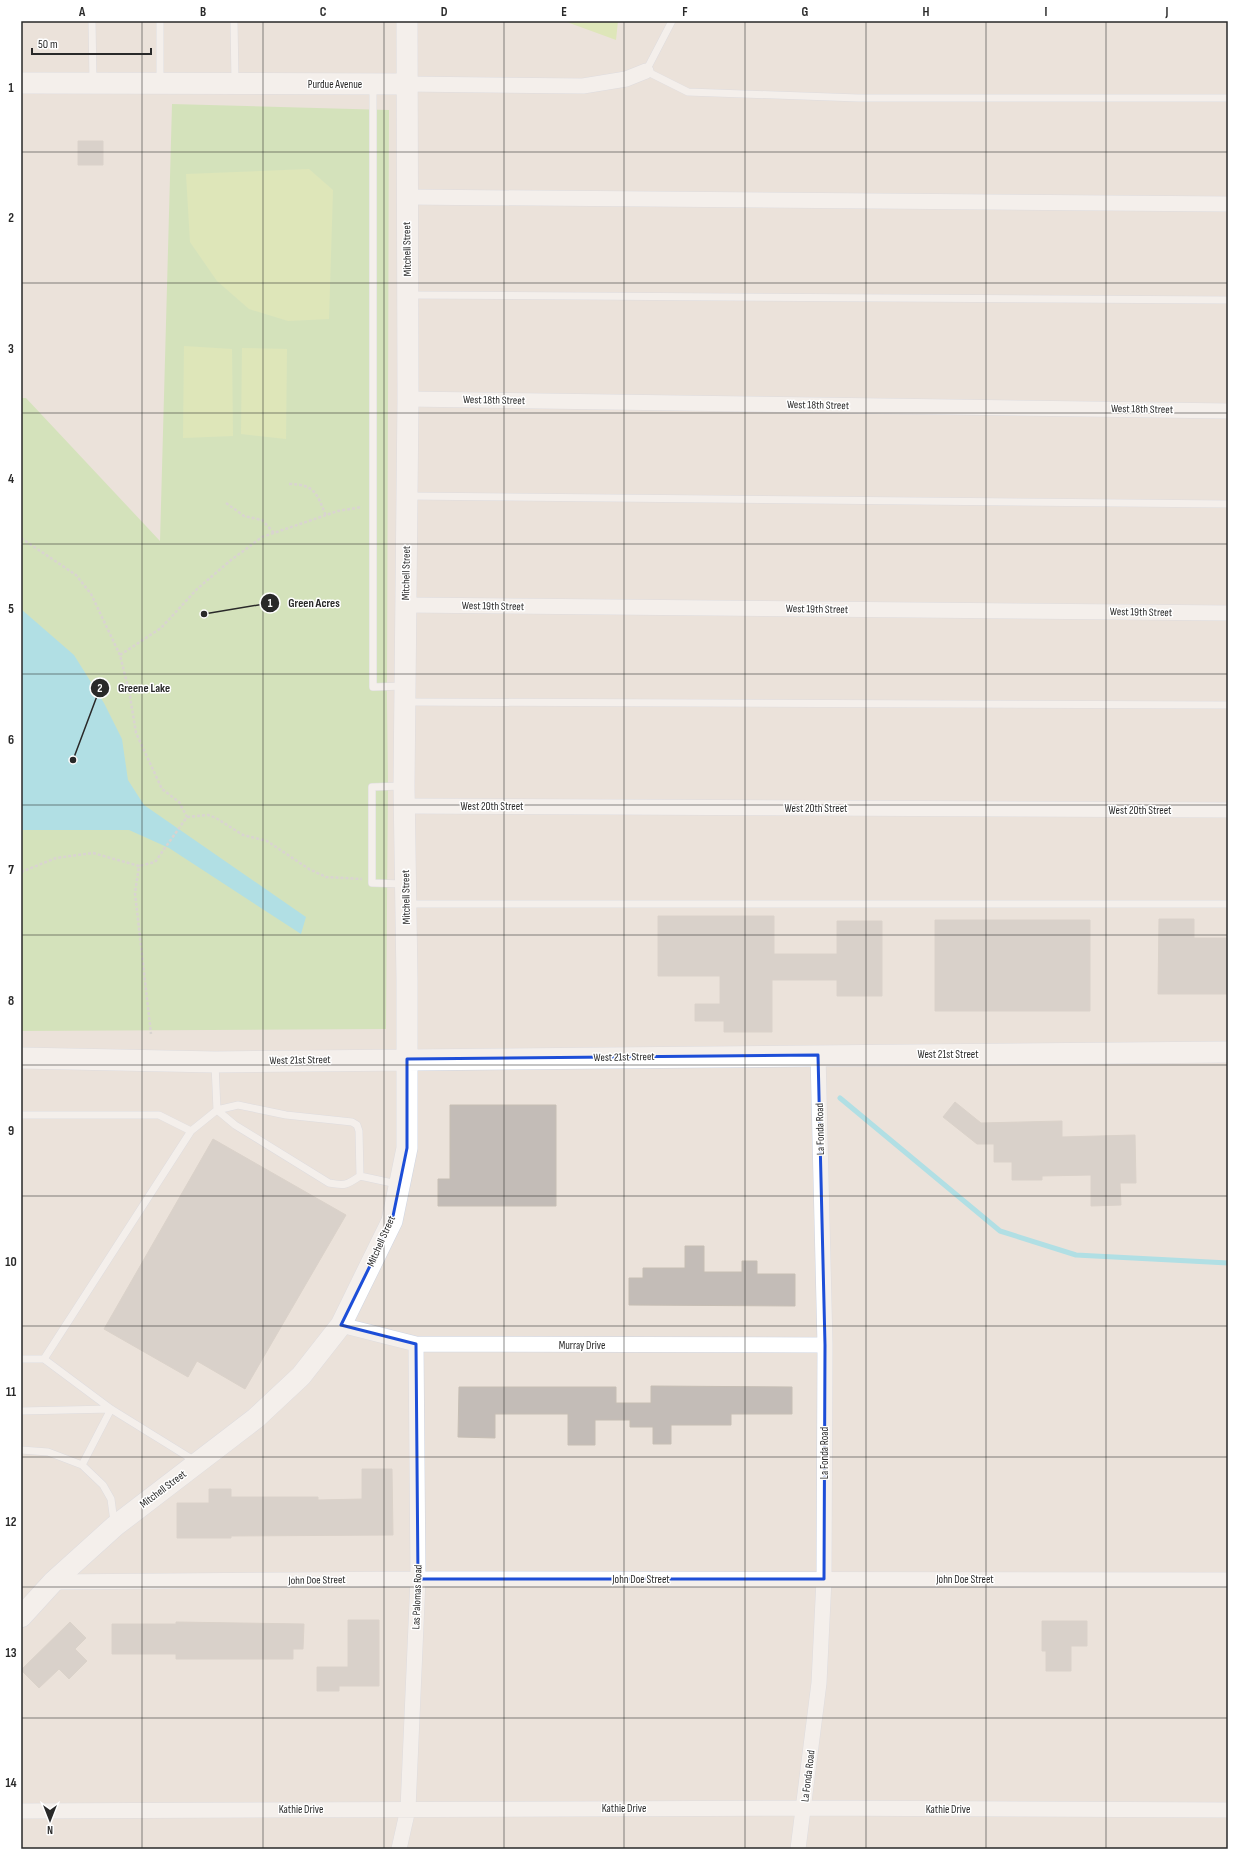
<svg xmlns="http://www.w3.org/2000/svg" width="1249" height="1870" font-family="'Sofia Sans Condensed',sans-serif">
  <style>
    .green { fill: #b9e396 }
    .pitch { fill: #cfea91 }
    .water { fill: #6bdbef }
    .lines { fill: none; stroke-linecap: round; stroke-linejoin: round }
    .stream { stroke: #6bdbef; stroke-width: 5 }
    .building { fill: #c3bcb7; stroke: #c6beb4 }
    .lane-casing { stroke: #cfd5e2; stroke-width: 8 }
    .street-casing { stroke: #cfd5e2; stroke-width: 16 }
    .secondary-casing { stroke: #cfd5e2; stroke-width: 22 }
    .path { stroke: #c3c3c3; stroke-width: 2.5; stroke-dasharray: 3 2; stroke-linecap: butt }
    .lane { stroke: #fff; stroke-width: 7 }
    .street { stroke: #fff; stroke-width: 15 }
    .secondary { stroke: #fff; stroke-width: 21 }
    .marked { fill: none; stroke: #1d4ed8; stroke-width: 3; stroke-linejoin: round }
    .grid { fill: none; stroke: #292929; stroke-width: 1; stroke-opacity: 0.55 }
    .labels { text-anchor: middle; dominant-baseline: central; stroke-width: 3; stroke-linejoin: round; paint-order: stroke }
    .street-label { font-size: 11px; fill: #292929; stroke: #fff }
    .leader { fill: none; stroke: #292929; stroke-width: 1.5 }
    .callout-dot { fill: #292929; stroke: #fff; stroke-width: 1.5 }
    .mark-label { font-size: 12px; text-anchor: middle; font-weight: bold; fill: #fff }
    .callout-label { font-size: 12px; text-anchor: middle; font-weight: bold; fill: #292929; stroke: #fff; stroke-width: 3; stroke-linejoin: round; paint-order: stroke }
    .neatline { fill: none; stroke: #292929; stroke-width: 1.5 }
    .grid-label { font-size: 13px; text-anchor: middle; font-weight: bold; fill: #292929 }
  </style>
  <rect width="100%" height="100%" fill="#ebe2da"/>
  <path class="green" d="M172,104L389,110L387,698L388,786L386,1029L21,1031V398H26L160,541Z"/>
  <path class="pitch" d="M564,21H618L616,40Z
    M309,169L333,190L329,319L288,321L249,309L217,281L190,242L186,174Z
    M184,346L232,349L233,436L183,438Z
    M242,348L287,349L286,439L241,434Z"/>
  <path class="water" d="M21,609L74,655L104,703L122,739L128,780L144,805L306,917L301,934L169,848L129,830H21Z"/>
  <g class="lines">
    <path class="stream" d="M840,1098L1000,1231L1076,1255L1228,1263"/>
  </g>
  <path class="building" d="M78,141H103V165H78Z
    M658,916H774V954H837V921H882V996H837V980H772V1032H724V1021H695V1004H720V976H658Z
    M1159,919H1194V938H1228V994H1158Z
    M935,920H1090V1011H935Z
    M955,1102L981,1123L1062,1121V1137L1135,1135L1136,1183H1120L1121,1205L1091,1206V1175L1042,1176V1180H1012V1162H994V1144H977L943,1117Z
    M450,1105H556V1206H438V1179H450Z
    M213,1139L346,1215L245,1389L197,1361L188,1377L104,1329Z
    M685,1246H704V1272H742V1261H757V1274H795V1306L629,1305V1278H643V1268H685Z
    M651,1386L792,1387V1414H731V1425H671V1444H653V1427H630V1420H595V1445H568V1414H495V1438L458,1437L459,1387H616V1403H651Z
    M362,1469H392L393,1535L231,1536V1538H177V1503H209V1489H231V1497H318V1500L362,1499Z
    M348,1620H379V1686H339V1691H317V1667H348Z
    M1042,1621H1087V1646H1071V1671H1046V1651H1042Z
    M70,1622L86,1638L75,1649L87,1661L69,1679L59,1669L39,1688L21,1670Z
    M176,1622L304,1624L303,1649H293V1659H176V1654H112V1624H176Z"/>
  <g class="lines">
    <g class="lane-casing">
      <path id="lane" d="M92,21L93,81
        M234,21L235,81
        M672,21L646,71L688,92L858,98H1228
        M160,81V21
        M373,86V687L404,686
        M410,295L1228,300
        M408,496L1228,504
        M406,702L1228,705
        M402,786L372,787V883L403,884
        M408,904H1228
        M21,1115H159L191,1131
        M360,1176L397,1184
        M21,1359H44L111,1409L195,1461
        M44,1359L191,1131L217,1110L238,1105L286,1115L352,1122L357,1125L359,1131L360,1176C347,1185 345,1186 329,1183L235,1125L217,1110L215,1064
        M21,1411L111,1409L82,1465
        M21,1450L48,1452L82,1465L103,1485L111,1499L114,1522"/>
    </g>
    <g class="street-casing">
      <path id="street" d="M406,84L583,86L626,79L646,71
        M407,197L1228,204
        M408,399L1228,411
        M406,605L1228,613
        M404,806L1228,810
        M341,1325L416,1344L825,1345
        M53,1582L418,1579L1228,1580
        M21,1811L805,1808L1228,1810
        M399,1849L408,1809L418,1579L416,1344
        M798,1849L819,1683L824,1579L825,1345L818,1055"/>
    </g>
    <g class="secondary-casing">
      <path id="secondary" d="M21,83L406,84
        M21,1058L215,1062L1228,1052
        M21,1617L53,1582L115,1526L256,1418L301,1376L341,1325L392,1221L407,1148V980L404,786L408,399L407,21"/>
    </g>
    <path class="path" d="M289,484C315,484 317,494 326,516
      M226,503L244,516L262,520L274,533
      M21,538L76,575L91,594L120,655L130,696L136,733L162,789L179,802L187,817L155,862L139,866
      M120,655L161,628L197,589L231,560L262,537L338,511L362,507
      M187,817L208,815L216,818L243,835L267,841L309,869L326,877L362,879
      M21,872L56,858L93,853L139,866L135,893L151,1034"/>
    <use href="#lane" class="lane"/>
    <use href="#street" class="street"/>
    <use href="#secondary" class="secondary"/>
  </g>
  <path d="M0 0H1249V1870H0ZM818,1055L825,1345L824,1579H418L416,1344L341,1325L392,1221L407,1148V1059Z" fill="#ebe2da" fill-opacity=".55" fill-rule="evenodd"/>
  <path class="marked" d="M818,1055L825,1345L824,1579H418L416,1344L341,1325L392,1221L407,1148V1059Z"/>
  <path class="grid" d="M142,21V1849M263,21V1849M384,21V1849M504,21V1849M624,21V1849M745,21V1849M866,21V1849M986,21V1849M1106,21V1849M21,152H1228M21,283H1228M21,413H1228M21,544H1228M21,674H1228M21,805H1228M21,935H1228M21,1065H1228M21,1196H1228M21,1326H1228M21,1457H1228M21,1587H1228M21,1718H1228"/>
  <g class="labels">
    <g class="street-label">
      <text x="335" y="84">Purdue Avenue</text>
      <text transform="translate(407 249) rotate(-91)">Mitchell Street</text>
      <text transform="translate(494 400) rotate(1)">West 18th Street</text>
      <text transform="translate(818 405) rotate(1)">West 18th Street</text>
      <text transform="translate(1142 409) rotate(1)">West 18th Street</text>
      <text transform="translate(406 573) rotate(-89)">Mitchell Street</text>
      <text transform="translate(493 606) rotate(1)">West 19th Street</text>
      <text transform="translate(817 609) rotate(1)">West 19th Street</text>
      <text transform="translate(1141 612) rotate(1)">West 19th Street</text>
      <text x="492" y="806">West 20th Street</text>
      <text x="816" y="808">West 20th Street</text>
      <text x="1140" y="810">West 20th Street</text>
      <text transform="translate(406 897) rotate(-91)">Mitchell Street</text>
      <text x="948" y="1054">West 21st Street</text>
      <text transform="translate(624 1057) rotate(-1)">West 21st Street</text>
      <text transform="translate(300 1060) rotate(-1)">West 21st Street</text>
      <text transform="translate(820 1129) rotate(-91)">La Fonda Road</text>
      <text transform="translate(381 1241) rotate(-66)">Mitchell Street</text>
      <text x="582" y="1345">Murray Drive</text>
      <text transform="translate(824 1453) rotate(-90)">La Fonda Road</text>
      <text transform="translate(163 1489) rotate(-37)">Mitchell Street</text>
      <text x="641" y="1579">John Doe Street</text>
      <text x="965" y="1579">John Doe Street</text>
      <text transform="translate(317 1580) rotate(-1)">John Doe Street</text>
      <text transform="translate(417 1597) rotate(-88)">Las Palomas Road</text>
      <text transform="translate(808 1776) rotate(-83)">La Fonda Road</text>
      <text x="624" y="1808">Kathie Drive</text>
      <text x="301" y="1809">Kathie Drive</text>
      <text x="948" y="1809">Kathie Drive</text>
    </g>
  </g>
  <path class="leader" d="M204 614L270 603M73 760L100 688"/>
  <g class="callout-dot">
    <circle cx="204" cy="614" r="4"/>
    <circle cx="73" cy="760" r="4"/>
    <circle cx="270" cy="603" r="10"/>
    <circle cx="100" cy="688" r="10"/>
  </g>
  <g class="mark-label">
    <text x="270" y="607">1</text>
    <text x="100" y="692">2</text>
  </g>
  <g class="callout-label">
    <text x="314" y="607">Green Acres</text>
    <text x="144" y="692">Greene Lake</text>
  </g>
  <rect width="1249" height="1870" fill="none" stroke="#ffffff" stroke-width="44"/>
  <g transform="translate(50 1820) rotate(180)" stroke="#ffffff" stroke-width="3" paint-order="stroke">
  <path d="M0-3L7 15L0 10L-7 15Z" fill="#292929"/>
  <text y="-6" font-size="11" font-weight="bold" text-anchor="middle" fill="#292929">N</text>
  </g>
  <path d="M32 48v6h119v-6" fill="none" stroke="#292929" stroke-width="2"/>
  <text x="38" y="48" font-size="12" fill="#292929" stroke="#ffffff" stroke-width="3" paint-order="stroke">50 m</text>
  <rect x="22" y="22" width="1205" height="1826" class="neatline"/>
  <g class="grid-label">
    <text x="82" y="16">A</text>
    <text x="203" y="16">B</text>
    <text x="323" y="16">C</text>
    <text x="444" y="16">D</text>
    <text x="564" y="16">E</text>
    <text x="685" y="16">F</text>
    <text x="805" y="16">G</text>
    <text x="926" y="16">H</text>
    <text x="1046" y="16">I</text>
    <text x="1167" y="16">J</text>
    <text x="11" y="92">1</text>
    <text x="11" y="222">2</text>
    <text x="11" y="353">3</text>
    <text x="11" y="483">4</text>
    <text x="11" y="613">5</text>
    <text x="11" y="744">6</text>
    <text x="11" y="874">7</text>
    <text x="11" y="1005">8</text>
    <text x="11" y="1135">9</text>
    <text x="11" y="1266">10</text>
    <text x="11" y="1396">11</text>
    <text x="11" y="1526">12</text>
    <text x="11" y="1657">13</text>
    <text x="11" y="1787">14</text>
  </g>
</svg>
